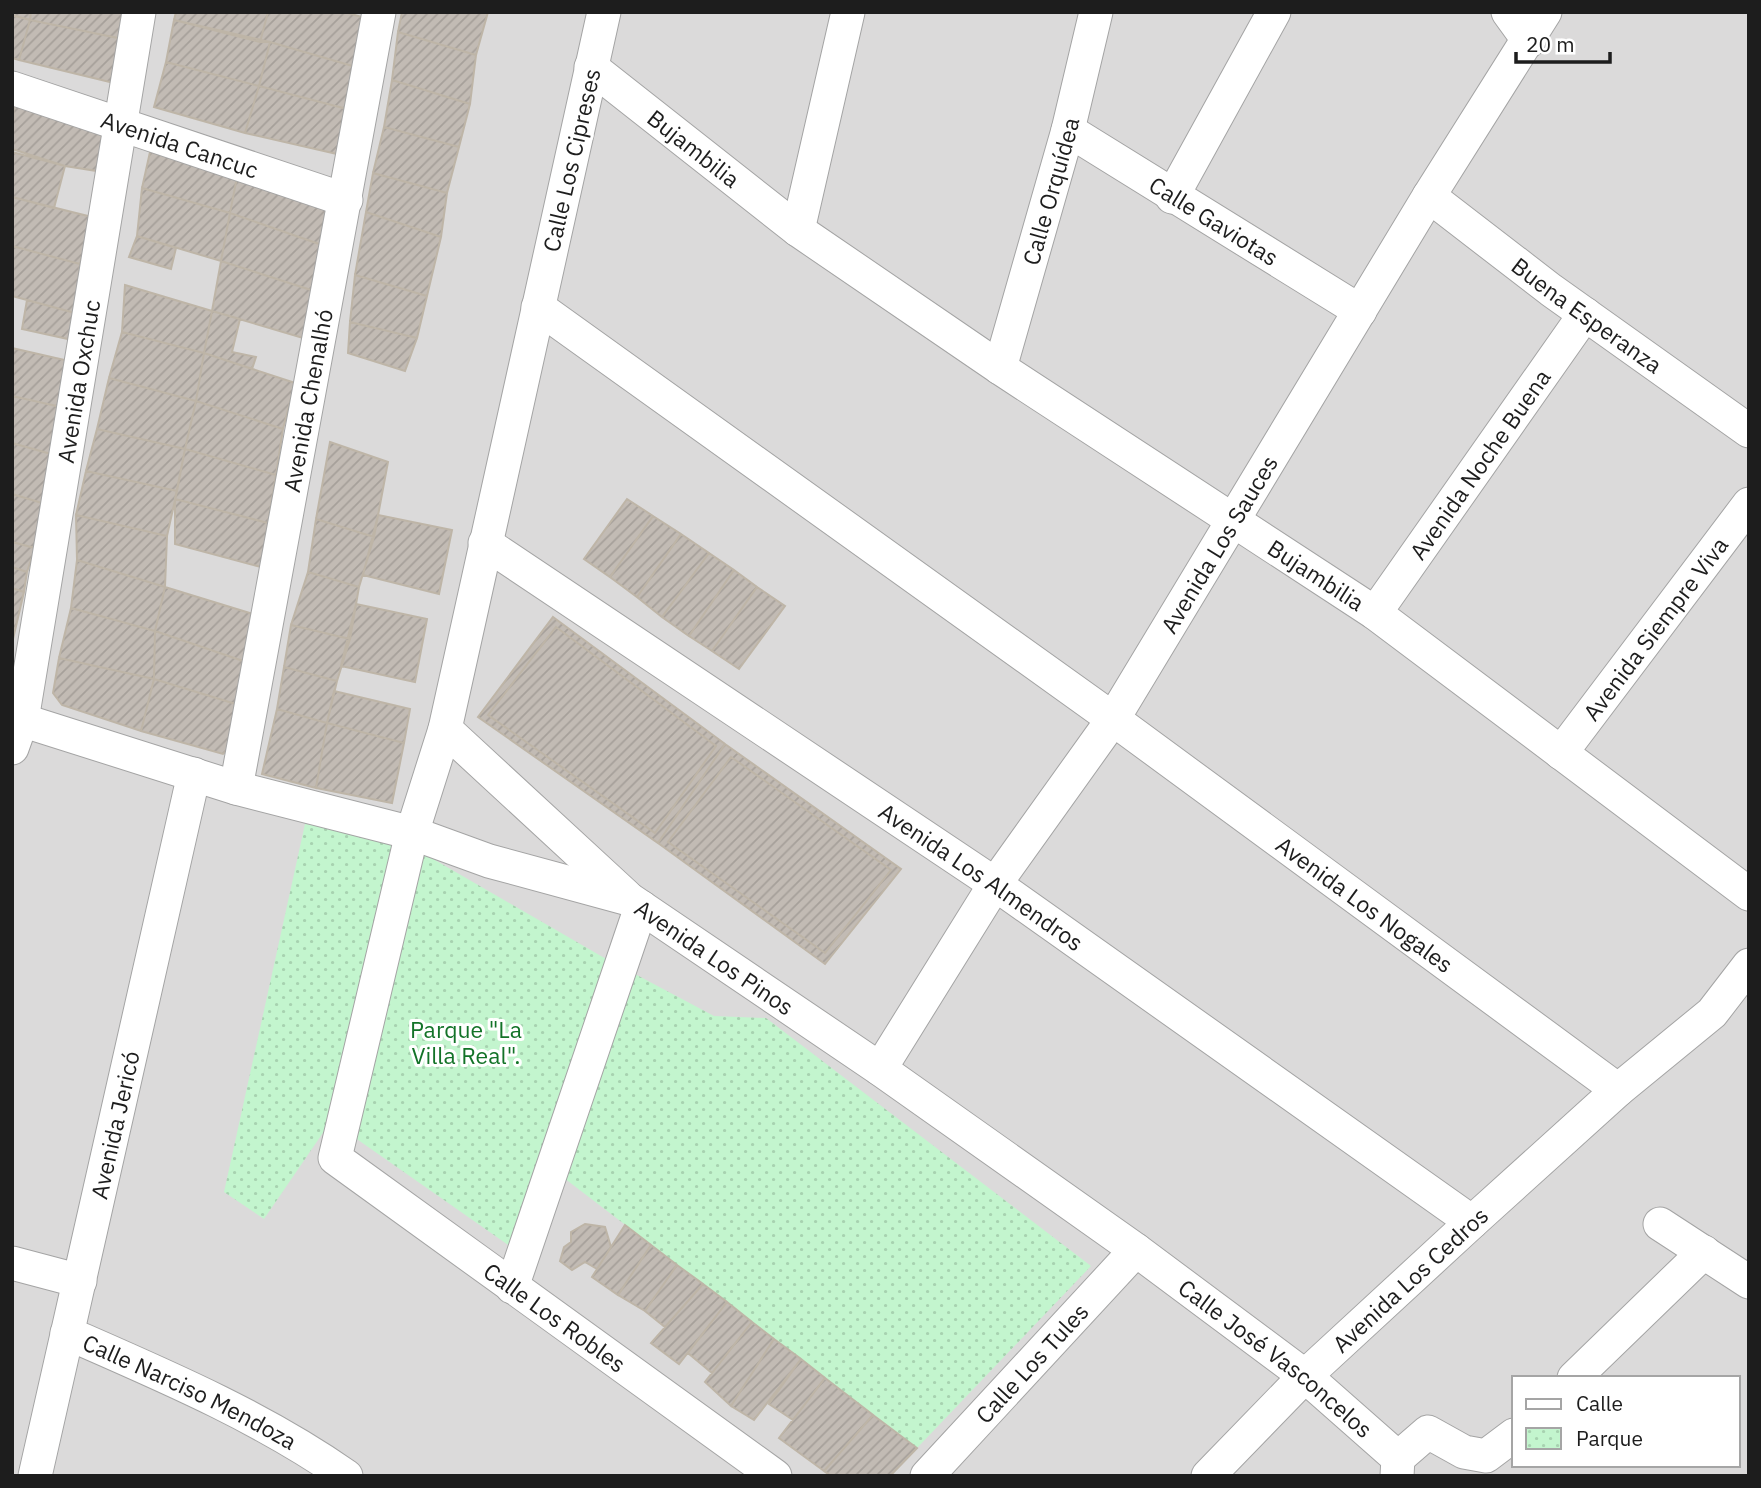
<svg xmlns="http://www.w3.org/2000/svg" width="1761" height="1488" font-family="'IBM Plex Sans',sans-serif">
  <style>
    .residential { fill: #dbdada; fill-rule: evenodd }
    .park { fill: url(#park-dots) }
    .building { fill: url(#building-hatch); stroke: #beb5a7; stroke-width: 2 }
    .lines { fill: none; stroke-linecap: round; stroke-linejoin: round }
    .minor-casing { stroke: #a4a4a4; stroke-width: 35 }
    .minor { stroke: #fff; stroke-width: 33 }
    .labels { text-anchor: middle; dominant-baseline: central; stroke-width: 6; stroke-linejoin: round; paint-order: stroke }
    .street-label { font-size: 23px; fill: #1d1d1d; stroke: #fff }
    .park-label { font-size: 23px; fill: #137328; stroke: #fff }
  </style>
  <defs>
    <pattern id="park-dots" width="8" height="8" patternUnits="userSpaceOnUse" patternTransform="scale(1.75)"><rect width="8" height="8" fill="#c3f5ce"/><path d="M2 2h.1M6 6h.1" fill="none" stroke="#a7d2b0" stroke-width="1.8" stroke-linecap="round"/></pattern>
    <pattern id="building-hatch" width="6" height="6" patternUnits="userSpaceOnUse" patternTransform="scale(1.75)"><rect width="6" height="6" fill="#c2bbb4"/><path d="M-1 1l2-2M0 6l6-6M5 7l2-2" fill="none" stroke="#a6a09a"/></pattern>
  </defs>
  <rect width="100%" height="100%" fill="#eeece4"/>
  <path class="residential" d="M12,12H1749V1476H12ZM1514,1378H1738V1465H1514Z"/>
  <path class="park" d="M305,824L390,834L601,956L714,1016L766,1018L1091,1266L917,1448L547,1165L514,1249L331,1121L264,1219L224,1192Z"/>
  <path class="building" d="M12,12H31L30,20L12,15Z
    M31,12H129L123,39L30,20Z
    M176,12H268L260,42L174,20Z
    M268,12H345L368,19L356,67L270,42H260Z
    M402,12H488L476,55L398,32Z
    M12,15L30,20L19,60L12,58Z
    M30,20L123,39L114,83L19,60Z
    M174,20L270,42L259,86L166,62Z
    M398,32L476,55L470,104L392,80Z
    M270,42L356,67L347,109L259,86Z
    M166,62L259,86L245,133L154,107Z
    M392,80L470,104L459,147L384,127Z
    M259,86L347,109L337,154L245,133Z
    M14,97L108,127L97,171L65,166L12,149Z
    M384,127L459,147L447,193L373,173Z
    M152,143L238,172L230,213L142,188Z
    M12,152L65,166L54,208L12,197Z
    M238,172L329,202L322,245L230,213Z
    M373,173L447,193L441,237L366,212Z
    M142,188L230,213L221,261L137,236Z
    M12,197L92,217L80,264L12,246Z
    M366,212L441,237L427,296L355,275Z
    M230,213L322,245L314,291L221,261Z
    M137,236L176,248L171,269L129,257Z
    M12,246L80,264L75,313L12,296Z
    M221,261L314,291L303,338L212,311Z
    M355,275L427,296L417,338L350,322Z
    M125,285L212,311L204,353L122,332Z
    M27,300L75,313L68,339L22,329Z
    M212,311L240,319L232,352L256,357L252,369L204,353Z
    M350,322L417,338L405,371L348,353Z
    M122,332L204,353L196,401L109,378Z
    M12,348L69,361L61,407L12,396Z
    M204,353L295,383L283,429L196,401Z
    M109,378L196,401L185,449L97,429Z
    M12,396L61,407L51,454L12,443Z
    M196,401L283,429L276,475L185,449Z
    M97,429L185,449L177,491L86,471Z
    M330,442L388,462L374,537L316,519Z
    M12,443L51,454L42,503L12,494Z
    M185,449L276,475L268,523L175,499Z
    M86,471L177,491L167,536L76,515Z
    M12,494L42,503L35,548L12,542Z
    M175,499L268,523L261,567L175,544Z
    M627,499L653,516L610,577L584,559Z
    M76,515L167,536L165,587L77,560Z
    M378,515L452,530L439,594L363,575Z
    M653,516L681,534L637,597L610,577Z
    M316,519L374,537L359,587L308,572Z
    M681,534L709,553L662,617L637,597Z
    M12,542L35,548L27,572L12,567Z
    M709,553L734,570L689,636L662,617Z
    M77,560L165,587L155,631L71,608Z
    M12,567L27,572L24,592L12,588Z
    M734,570L757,587L712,651L689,636Z
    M308,572L359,587L350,639L291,625Z
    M165,587L253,614L246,662L155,631Z
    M757,587L785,606L739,669L712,651Z
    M12,588L24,592L13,639L12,638Z
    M356,604L427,619L415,682L341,666Z
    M71,608L155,631L154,679L59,658Z
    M553,617L725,744L658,843L478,717Z
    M291,625L350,639L337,681L284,667Z
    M556,627L716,746L655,833L488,715Z
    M155,631L246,662L239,705L154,679Z
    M59,658L154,679L141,731L62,705L53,693Z
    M284,667L337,681L327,723L277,709Z
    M154,679L239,705L233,745L223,754L141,731Z
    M334,691L410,709L404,743L327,723Z
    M277,709L327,723L316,788L262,774Z
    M327,723L404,743L392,803L316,788Z
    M725,744L901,869L825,964L658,843Z
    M731,757L891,870L825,953L668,842Z
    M585,1224L605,1227L611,1247L597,1269L585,1262L572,1270L560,1261L564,1247L571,1242V1232Z
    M625,1225L651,1245L618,1295L592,1277Z
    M651,1245L677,1265L645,1311L618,1295Z
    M677,1265L703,1284L665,1327L645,1311Z
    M703,1284L727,1302L679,1364L651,1343Z
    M727,1302L752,1322L712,1373L688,1353Z
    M752,1322L774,1339L731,1406L705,1382Z
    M774,1339L801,1359L754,1420L731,1406Z
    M801,1359L825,1378L793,1420L769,1404Z
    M825,1378L873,1415L824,1471L779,1438Z
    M873,1415L917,1448L890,1476H831L824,1471Z"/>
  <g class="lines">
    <g class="minor-casing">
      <g id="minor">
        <path id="s1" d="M604,12L445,729L412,833L335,1158L775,1476"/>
        <path d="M1508,12L1529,41"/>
        <path id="s2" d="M591,67L798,230L1000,368L1375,613L1749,894"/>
        <path id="s3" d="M12,88L346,200"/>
        <path id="s4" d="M1068,130L1360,311"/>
        <path id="s5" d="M1429,196L1551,290L1749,431"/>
        <path d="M1172,197L1274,12"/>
        <path d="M798,230L848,12"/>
        <path id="s6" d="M538,307L1113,719L1618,1090"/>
        <path id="s7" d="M1000,368L1068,130L1096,12"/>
        <path id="s8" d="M485,543L995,884L1472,1222"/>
        <path id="s9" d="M1375,613L1585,314"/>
        <path id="s10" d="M12,717L236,788L412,833L489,861L629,899L880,1069L1136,1250L1305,1376L1398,1458L1397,1476"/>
        <path d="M445,729L626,896"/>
        <path id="s11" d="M12,748L22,720L139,12"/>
        <path id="s12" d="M1561,753L1749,504"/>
        <path id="s13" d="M236,788L379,12"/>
        <path id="s14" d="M880,1069L995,884L1113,719L1429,196L1545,12"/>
        <path d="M1660,1224L1749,1282"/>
        <path d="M12,1263L80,1281"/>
        <path d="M512,1287L641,907"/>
        <path id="s15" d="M67,1333C163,1375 260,1416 346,1476"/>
        <path d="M1574,1378L1704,1252"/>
        <path d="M1398,1458L1428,1432L1464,1452L1486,1456L1514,1435"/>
        <path id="s16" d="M35,1476L194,774"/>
        <path id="s17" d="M927,1476L1136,1250"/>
        <path id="s18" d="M1208,1476L1305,1376L1472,1222L1618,1090L1712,1013L1749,965"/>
      </g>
    </g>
    <use href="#minor" class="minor"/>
  </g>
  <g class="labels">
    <g class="street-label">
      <text stroke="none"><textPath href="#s3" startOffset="177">Avenida Cancuc</textPath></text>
      <text stroke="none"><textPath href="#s2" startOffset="131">Bujambilia</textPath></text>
      <text transform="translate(571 160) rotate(-77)">Calle Los Cipreses</text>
      <text stroke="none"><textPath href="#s7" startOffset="184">Calle Orquídea</textPath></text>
      <text stroke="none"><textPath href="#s4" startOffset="172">Calle Gaviotas</textPath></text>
      <text stroke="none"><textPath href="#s5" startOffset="198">Buena Esperanza</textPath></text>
      <text stroke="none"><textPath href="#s11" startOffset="373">Avenida Oxchuc</textPath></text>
      <text stroke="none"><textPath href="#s13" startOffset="394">Avenida Chenalhó</textPath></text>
      <text stroke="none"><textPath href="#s9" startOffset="182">Avenida Noche Buena</textPath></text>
      <text stroke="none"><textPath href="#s14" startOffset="625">Avenida Los Sauces</textPath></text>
      <text stroke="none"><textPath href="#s2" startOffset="886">Bujambilia</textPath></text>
      <text stroke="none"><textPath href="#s12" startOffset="156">Avenida Siempre Viva</textPath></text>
      <text stroke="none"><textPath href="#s8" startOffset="598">Avenida Los Almendros</textPath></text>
      <text stroke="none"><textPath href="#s6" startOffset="1020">Avenida Los Nogales</textPath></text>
      <text stroke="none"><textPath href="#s10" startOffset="747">Avenida Los Pinos</textPath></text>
      <text stroke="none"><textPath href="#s16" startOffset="360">Avenida Jericó</textPath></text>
      <text stroke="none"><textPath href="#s18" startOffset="282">Avenida Los Cedros</textPath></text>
      <text stroke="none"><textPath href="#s1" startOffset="1449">Calle Los Robles</textPath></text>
      <text stroke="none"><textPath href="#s10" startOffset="1437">Calle José Vasconcelos</textPath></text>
      <text stroke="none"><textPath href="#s17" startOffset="154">Calle Los Tules</textPath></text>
      <text stroke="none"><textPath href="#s15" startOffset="136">Calle Narciso Mendoza</textPath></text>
    </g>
    <g class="park-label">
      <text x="466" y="1029">Parque "La<tspan x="466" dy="26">Villa Real".</tspan></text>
    </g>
  </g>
  <rect width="1761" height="1488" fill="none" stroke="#1d1d1d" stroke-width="28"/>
  <rect x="1512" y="1376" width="228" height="91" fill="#ffffff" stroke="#a5a5a5" stroke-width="2"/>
  <rect x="1526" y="1399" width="35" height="10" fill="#ffffff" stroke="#a5a5a5" stroke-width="2"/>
  <text x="1576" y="1411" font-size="21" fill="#1d1d1d">Calle</text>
  <rect x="1526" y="1428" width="35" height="21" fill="url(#park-dots)" stroke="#a5a5a5" stroke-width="2"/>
  <text x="1576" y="1446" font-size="21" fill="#1d1d1d">Parque</text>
  <path d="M1516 52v10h94v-10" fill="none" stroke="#1d1d1d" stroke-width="3.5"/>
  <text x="1526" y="52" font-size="21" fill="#1d1d1d" stroke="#ffffff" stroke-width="5" paint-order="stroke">20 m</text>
</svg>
